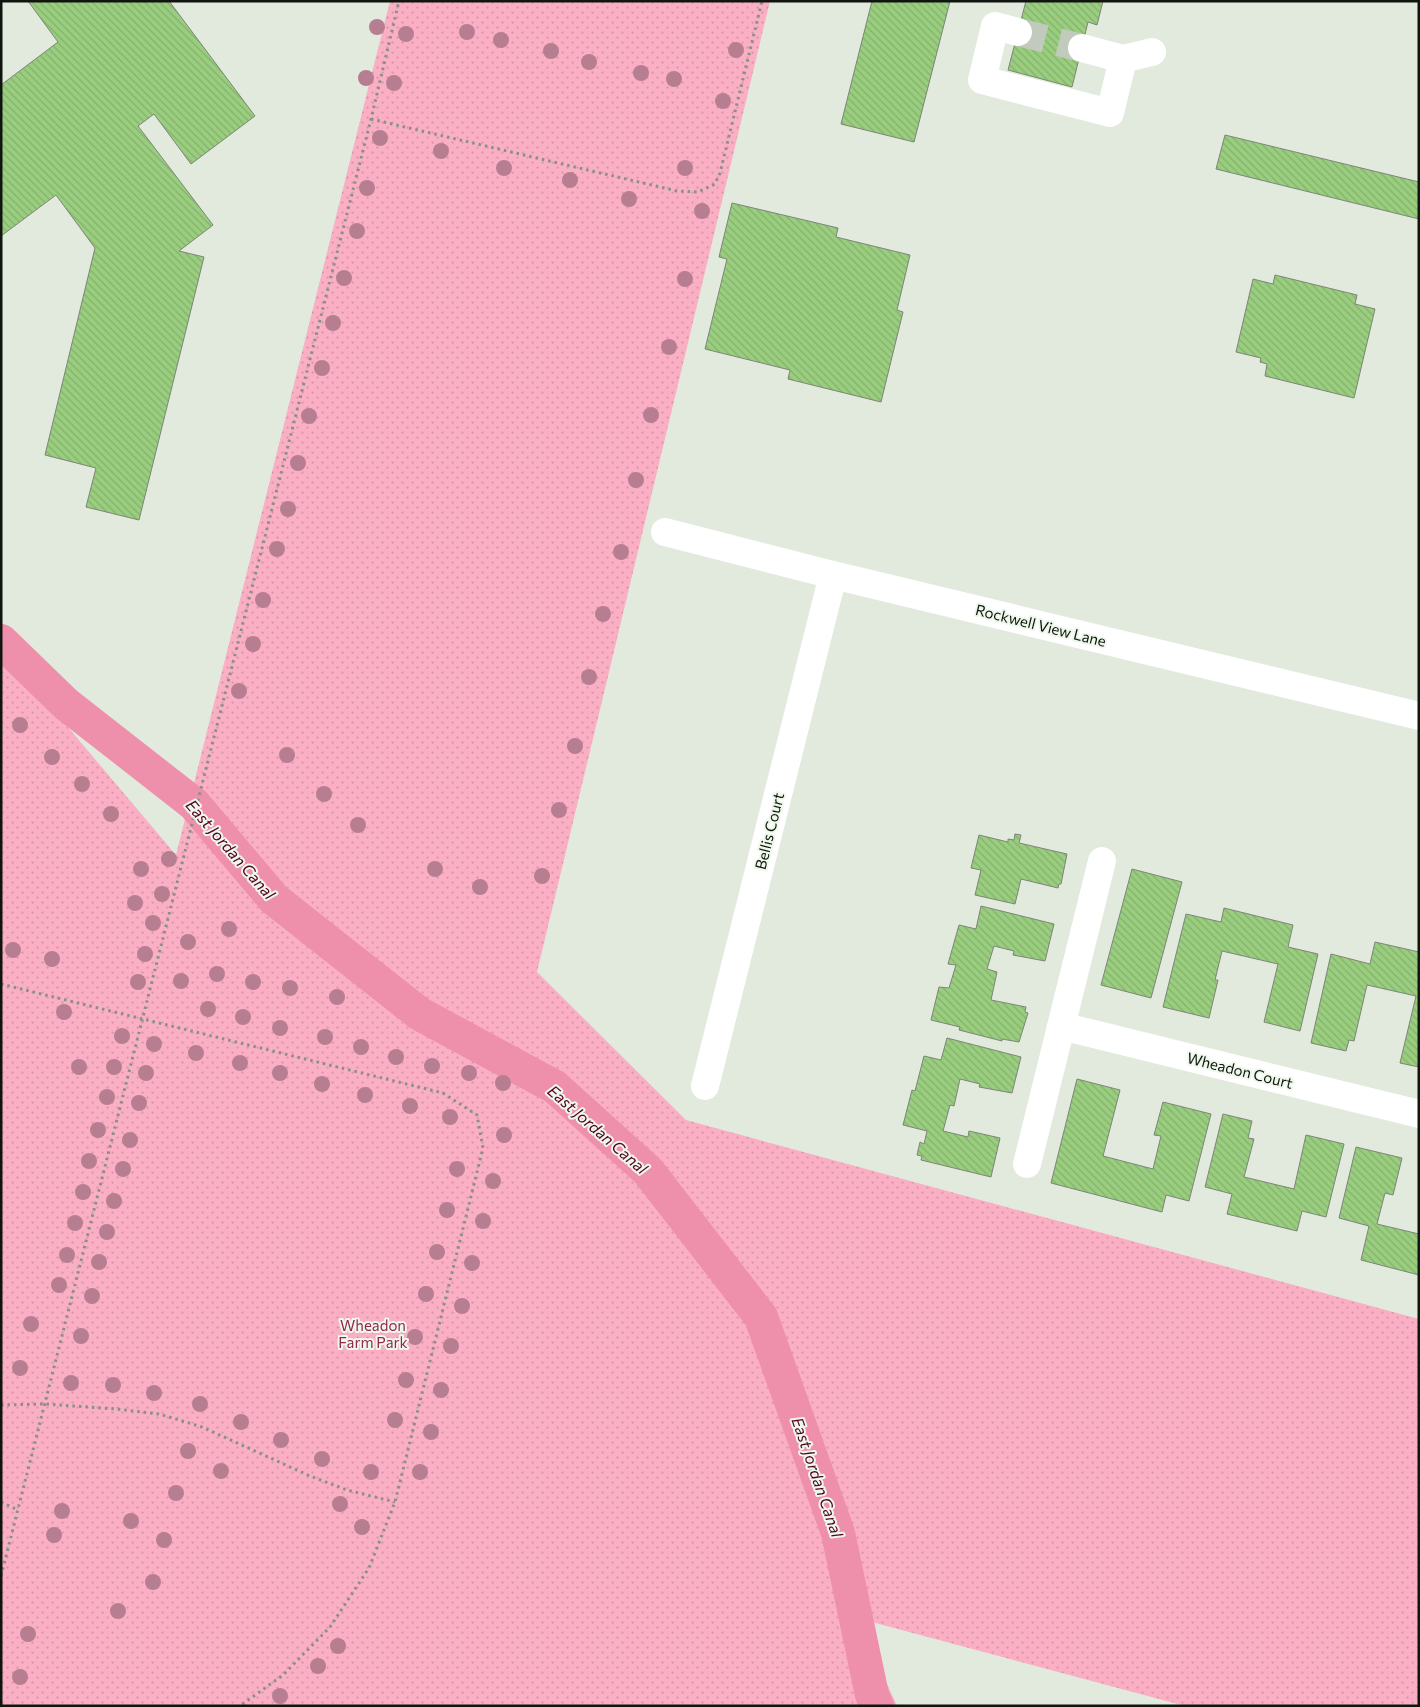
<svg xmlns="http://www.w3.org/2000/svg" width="1420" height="1707" font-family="Commissioner,sans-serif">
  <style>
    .park { fill: url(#park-dots) }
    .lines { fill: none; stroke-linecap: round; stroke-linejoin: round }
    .canal { stroke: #ee8fac; stroke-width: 34 }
    .building { fill: url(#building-back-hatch); stroke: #7c8578 }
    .minor-tunnel { stroke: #c2cabd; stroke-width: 28; stroke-dasharray: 28 14; stroke-linecap: butt }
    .path { stroke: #899086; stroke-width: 3; stroke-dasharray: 2.5 4; stroke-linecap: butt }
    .minor { stroke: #fff; stroke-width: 28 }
    .tree { fill: #b67e90 }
    .labels { text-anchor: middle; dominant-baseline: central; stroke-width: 4; stroke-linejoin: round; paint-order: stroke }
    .street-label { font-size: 15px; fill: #111510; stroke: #eef8ea }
    .park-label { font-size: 15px; fill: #932551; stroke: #eef8ea }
    .water-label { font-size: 16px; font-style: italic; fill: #540027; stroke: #eef8ea }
  </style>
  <defs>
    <pattern id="park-dots" width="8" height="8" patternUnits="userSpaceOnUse" patternTransform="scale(1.25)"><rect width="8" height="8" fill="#faafc4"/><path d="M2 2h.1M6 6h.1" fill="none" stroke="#d596a7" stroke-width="1.8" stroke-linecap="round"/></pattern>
    <pattern id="building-back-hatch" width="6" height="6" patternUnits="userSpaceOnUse" patternTransform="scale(1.25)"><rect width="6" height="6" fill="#9ace7f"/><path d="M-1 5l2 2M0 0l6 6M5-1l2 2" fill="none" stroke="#84b06d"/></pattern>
  </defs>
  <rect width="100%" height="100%" fill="#e1eadc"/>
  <path class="park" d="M390,1H770L537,972L686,1120L1419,1319V1706H1185L857,1618L897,1706H1V648L176,855Z"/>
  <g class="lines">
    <path class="canal" d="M1,641L66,704L194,804L274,899L420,1014L555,1087L648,1171L761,1317L838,1533L872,1695L877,1706"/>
  </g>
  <path class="building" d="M28,1H169L255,116L191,164L154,114L138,126L213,225L179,251L204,257L139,520L86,507L96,468L45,455L95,248L56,195L1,236V85L58,42Z
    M872,1H950L914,142L841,124Z
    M1026,1H1103L1097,25L1088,22L1072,87L1008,70Z
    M1225,135L1419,182V219L1216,169Z
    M732,203L838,228L836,237L910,255L897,310L903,312L881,402L788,379L790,370L705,349L727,259L719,257Z
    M1275,275L1357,295L1355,304L1375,309L1354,398L1265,376L1267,364L1260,362L1261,358L1236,352L1253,279L1273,284Z
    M1015,834L1021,835L1019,843L1067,854L1061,884H1059L1058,888L1021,879L1015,904L975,895L981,870L971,868L979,835L1008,842V839L1014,840Z
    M1132,869L1182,882L1151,998L1101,985Z
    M981,906L1054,924L1045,961L1013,955L1014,951L994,946L987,969L997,972L991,1000L1026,1007L1025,1012L1028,1013L1019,1042L1002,1039V1041L959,1030L960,1027L931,1020L939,987L949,988L956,965L948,964L959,925L976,929Z
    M1224,908L1293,925L1288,947L1318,954L1300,1031L1264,1022L1278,964L1222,951L1215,980H1218L1209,1018L1163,1007L1186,914L1221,922Z
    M1375,942L1419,952V1067L1400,1063L1416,996L1367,985L1354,1041L1349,1040L1346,1051L1311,1043L1331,954L1370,964Z
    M947,1038L1021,1057L1012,1093L979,1087L980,1084L960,1079L954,1106L950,1105L943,1131L968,1137L969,1131L1000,1138L991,1177L921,1160L922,1156L917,1155L920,1142L924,1144L927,1131L903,1125L912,1090L915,1091L924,1056L941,1060Z
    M1077,1079L1120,1090L1103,1156L1153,1169L1161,1136L1154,1135L1163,1102L1211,1114L1189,1201L1166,1195L1162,1212L1051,1183Z
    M1223,1114L1252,1121L1248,1138L1254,1139L1244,1177L1294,1189L1306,1135L1344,1144L1326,1217L1302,1211L1297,1231L1227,1214L1232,1194L1205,1187Z
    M1356,1147L1402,1158L1393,1195L1385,1193L1377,1224L1419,1234V1275L1361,1260L1369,1226L1339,1218Z"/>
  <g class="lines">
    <path class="minor-tunnel" d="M1018,32L1082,48"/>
    <path class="path" d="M371,119L677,191L698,192L715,184L720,173L762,1
      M1,984L443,1093L477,1115L483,1148L395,1502L369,1568L330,1627L283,1675L240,1706
      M1,1405L45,1404L117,1409L159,1414L202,1427L310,1476L347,1490L395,1502
      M1,1502L18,1510
      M1,1576L371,119L399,1"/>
    <path class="minor" d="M1018,32L995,26L982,80L1110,113L1123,59
      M1082,48L1123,59L1152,52
      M665,532L833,575L1419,716
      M1061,1026L1419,1114
      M705,1086L833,575
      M1027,1164L1102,861"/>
  </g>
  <g class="tree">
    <circle cx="377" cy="27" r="8"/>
    <circle cx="467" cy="32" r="8"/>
    <circle cx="406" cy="34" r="8"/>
    <circle cx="501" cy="40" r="8"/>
    <circle cx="736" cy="50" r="8"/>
    <circle cx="551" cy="51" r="8"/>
    <circle cx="589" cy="62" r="8"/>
    <circle cx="641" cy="73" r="8"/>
    <circle cx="366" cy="78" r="8"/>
    <circle cx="674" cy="79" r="8"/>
    <circle cx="394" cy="83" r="8"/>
    <circle cx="723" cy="101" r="8"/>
    <circle cx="380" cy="138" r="8"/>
    <circle cx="441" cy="151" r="8"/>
    <circle cx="504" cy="168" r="8"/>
    <circle cx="685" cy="168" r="8"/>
    <circle cx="570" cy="180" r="8"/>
    <circle cx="367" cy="188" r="8"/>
    <circle cx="629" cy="199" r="8"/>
    <circle cx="702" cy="211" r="8"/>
    <circle cx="357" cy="231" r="8"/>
    <circle cx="344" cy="278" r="8"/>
    <circle cx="685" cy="279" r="8"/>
    <circle cx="333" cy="323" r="8"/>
    <circle cx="669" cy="347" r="8"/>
    <circle cx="322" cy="368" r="8"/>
    <circle cx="651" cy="415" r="8"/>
    <circle cx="309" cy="416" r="8"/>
    <circle cx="298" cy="463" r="8"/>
    <circle cx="636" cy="480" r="8"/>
    <circle cx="288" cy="509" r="8"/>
    <circle cx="277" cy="549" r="8"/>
    <circle cx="621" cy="552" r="8"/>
    <circle cx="263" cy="600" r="8"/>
    <circle cx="603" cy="614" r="8"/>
    <circle cx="253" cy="644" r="8"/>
    <circle cx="589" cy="677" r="8"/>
    <circle cx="239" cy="691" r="8"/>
    <circle cx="20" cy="725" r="8"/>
    <circle cx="575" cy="746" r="8"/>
    <circle cx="287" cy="755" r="8"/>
    <circle cx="52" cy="757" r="8"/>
    <circle cx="82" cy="784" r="8"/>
    <circle cx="324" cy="794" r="8"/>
    <circle cx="559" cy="810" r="8"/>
    <circle cx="111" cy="814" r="8"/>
    <circle cx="358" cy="825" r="8"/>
    <circle cx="169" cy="859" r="8"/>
    <circle cx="141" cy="869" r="8"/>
    <circle cx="435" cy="869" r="8"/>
    <circle cx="542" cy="876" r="8"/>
    <circle cx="480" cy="887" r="8"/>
    <circle cx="162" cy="894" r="8"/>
    <circle cx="135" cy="903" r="8"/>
    <circle cx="153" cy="923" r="8"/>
    <circle cx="229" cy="929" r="8"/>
    <circle cx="188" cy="942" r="8"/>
    <circle cx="13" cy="950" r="8"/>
    <circle cx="145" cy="954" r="8"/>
    <circle cx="52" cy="959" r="8"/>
    <circle cx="217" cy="974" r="8"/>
    <circle cx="181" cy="981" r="8"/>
    <circle cx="138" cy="982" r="8"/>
    <circle cx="253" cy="982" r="8"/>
    <circle cx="290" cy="988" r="8"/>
    <circle cx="337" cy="997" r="8"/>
    <circle cx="208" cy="1009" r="8"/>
    <circle cx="64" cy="1012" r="8"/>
    <circle cx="243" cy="1017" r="8"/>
    <circle cx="280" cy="1028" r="8"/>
    <circle cx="122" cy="1036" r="8"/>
    <circle cx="325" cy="1037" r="8"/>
    <circle cx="154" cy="1044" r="8"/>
    <circle cx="361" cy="1047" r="8"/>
    <circle cx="196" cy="1053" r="8"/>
    <circle cx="396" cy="1057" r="8"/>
    <circle cx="240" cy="1063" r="8"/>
    <circle cx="432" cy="1066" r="8"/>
    <circle cx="79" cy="1067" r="8"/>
    <circle cx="114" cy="1067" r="8"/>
    <circle cx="146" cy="1073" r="8"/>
    <circle cx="280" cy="1073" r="8"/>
    <circle cx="469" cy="1073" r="8"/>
    <circle cx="503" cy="1083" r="8"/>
    <circle cx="322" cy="1084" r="8"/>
    <circle cx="365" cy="1095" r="8"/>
    <circle cx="107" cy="1097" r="8"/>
    <circle cx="139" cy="1103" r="8"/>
    <circle cx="410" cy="1106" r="8"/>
    <circle cx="450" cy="1117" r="8"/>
    <circle cx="98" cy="1130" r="8"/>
    <circle cx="504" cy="1135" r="8"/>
    <circle cx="130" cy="1140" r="8"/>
    <circle cx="89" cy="1161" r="8"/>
    <circle cx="123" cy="1169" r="8"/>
    <circle cx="457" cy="1169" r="8"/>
    <circle cx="493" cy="1181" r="8"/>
    <circle cx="83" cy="1192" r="8"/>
    <circle cx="114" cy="1201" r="8"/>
    <circle cx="447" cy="1210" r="8"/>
    <circle cx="483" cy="1221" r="8"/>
    <circle cx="75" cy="1223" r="8"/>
    <circle cx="107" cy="1232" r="8"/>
    <circle cx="437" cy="1252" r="8"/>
    <circle cx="67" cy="1255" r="8"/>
    <circle cx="99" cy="1262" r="8"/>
    <circle cx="472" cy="1263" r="8"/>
    <circle cx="59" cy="1285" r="8"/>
    <circle cx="426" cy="1294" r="8"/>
    <circle cx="92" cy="1296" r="8"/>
    <circle cx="462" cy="1306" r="8"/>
    <circle cx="31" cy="1324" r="8"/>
    <circle cx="81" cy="1336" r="8"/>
    <circle cx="415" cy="1337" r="8"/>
    <circle cx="451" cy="1346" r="8"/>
    <circle cx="20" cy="1368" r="8"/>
    <circle cx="406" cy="1380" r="8"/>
    <circle cx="71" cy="1383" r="8"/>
    <circle cx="113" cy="1385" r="8"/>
    <circle cx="441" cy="1390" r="8"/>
    <circle cx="154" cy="1393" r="8"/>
    <circle cx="200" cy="1404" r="8"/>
    <circle cx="395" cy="1420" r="8"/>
    <circle cx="241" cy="1422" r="8"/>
    <circle cx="431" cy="1432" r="8"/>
    <circle cx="281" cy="1440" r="8"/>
    <circle cx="188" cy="1451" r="8"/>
    <circle cx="322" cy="1459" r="8"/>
    <circle cx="221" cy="1471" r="8"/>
    <circle cx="371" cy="1472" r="8"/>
    <circle cx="420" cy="1472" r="8"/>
    <circle cx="176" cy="1493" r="8"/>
    <circle cx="340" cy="1504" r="8"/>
    <circle cx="62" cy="1511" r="8"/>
    <circle cx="131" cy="1521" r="8"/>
    <circle cx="362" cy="1527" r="8"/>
    <circle cx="54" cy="1535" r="8"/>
    <circle cx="164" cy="1540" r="8"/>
    <circle cx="153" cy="1582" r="8"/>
    <circle cx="118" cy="1611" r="8"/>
    <circle cx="28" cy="1634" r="8"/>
    <circle cx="338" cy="1646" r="8"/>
    <circle cx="318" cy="1666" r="8"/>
    <circle cx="20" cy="1677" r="8"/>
    <circle cx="280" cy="1696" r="8"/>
  </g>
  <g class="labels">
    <g class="street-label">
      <text transform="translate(1041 625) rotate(14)">Rockwell View Lane</text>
      <text transform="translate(769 831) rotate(-76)">Bellis Court</text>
      <text transform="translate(1240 1070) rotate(14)">Wheadon Court</text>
    </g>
    <g class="park-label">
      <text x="373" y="1325">Wheadon<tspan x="373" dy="17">Farm Park</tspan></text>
    </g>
    <g class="water-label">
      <text transform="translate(231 849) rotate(49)">East Jordan Canal</text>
      <text transform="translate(598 1129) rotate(41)">East Jordan Canal</text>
      <text transform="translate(818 1477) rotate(71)">East Jordan Canal</text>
    </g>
  </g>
  <rect width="1420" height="1707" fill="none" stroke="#111510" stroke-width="5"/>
</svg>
